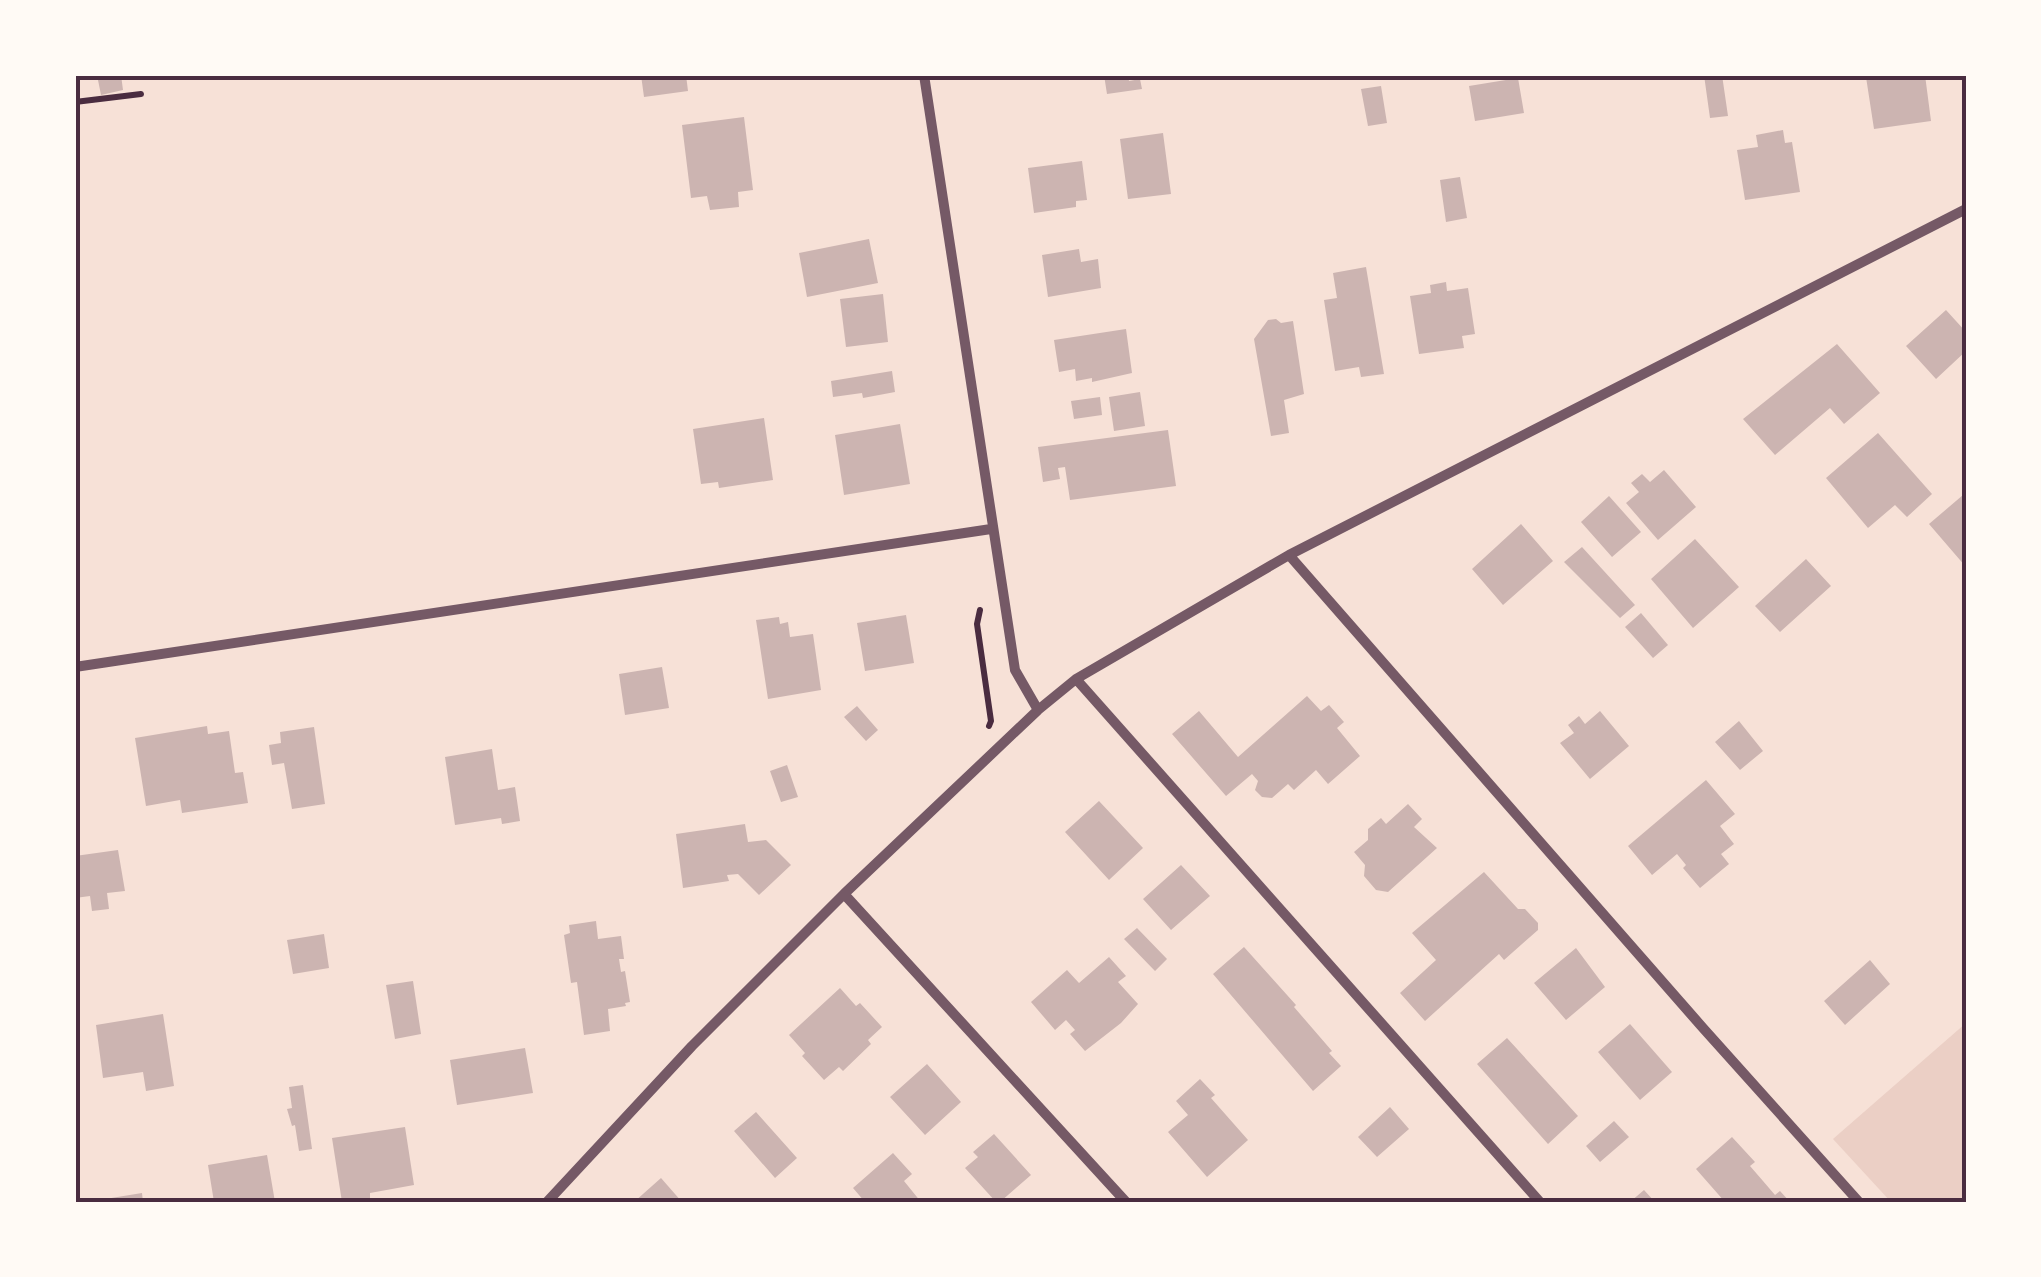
<svg xmlns="http://www.w3.org/2000/svg" width="2041" height="1277" font-family="'PT Sans',sans-serif">
  <style>
    .green { fill: #ebcfc5 }
    .building { fill: #ccb4b1 }
    .lines { fill: none; stroke-linecap: round; stroke-linejoin: round }
    .path { stroke: #4a2c40; stroke-width: 6 }
    .minor { stroke: #755966; stroke-width: 10 }
    .neatline { fill: none; stroke: #4a2c40; stroke-width: 4 }
  </style>
  <rect width="100%" height="100%" fill="#f7e1d7"/>
  <path class="green" d="M1966,1023V1202H1891L1833,1139Z"/>
  <path class="building" d="M97,75H121L123,90L101,95Z
    M641,75H686L688,91L644,97Z
    M1104,75H1128L1129,81L1140,79L1142,89L1107,94Z
    M1704,75H1722L1728,116L1710,118Z
    M1877,75H1925L1931,121L1874,129L1866,77Z
    M1518,78L1524,113L1475,121L1469,86Z
    M1381,86L1387,123L1368,126L1361,89Z
    M744,117L753,190L738,192L739,207L710,210L707,196L691,198L682,125Z
    M1783,130L1785,143L1792,142L1800,192L1745,200L1737,150L1758,147L1756,135Z
    M1163,133L1171,194L1128,199L1120,139Z
    M1082,161L1087,200L1076,201V207L1034,213L1028,168Z
    M1460,177L1467,218L1446,222L1440,180Z
    M869,239L878,283L807,297L799,253Z
    M1079,249L1081,262L1098,259L1101,288L1048,297L1042,255Z
    M1366,267L1384,374L1361,377L1359,367L1335,371L1324,300L1337,298L1333,273Z
    M1446,282L1447,291L1468,288L1475,334L1462,336L1464,348L1419,354L1410,296L1431,293L1430,285Z
    M883,294L888,342L846,347L840,299Z
    M1946,310L1966,332V351L1936,379L1906,346Z
    M1276,319L1281,323L1293,321L1304,394L1284,400L1289,433L1271,436L1254,339L1268,320Z
    M1126,329L1132,373L1092,382V378L1076,381L1075,369L1059,372L1054,340Z
    M1837,344L1880,393L1844,424L1830,408L1775,455L1743,419Z
    M892,371L895,392L863,398L862,393L833,397L831,381Z
    M1140,392L1145,426L1114,431L1109,397Z
    M1100,397L1102,415L1074,419L1071,401Z
    M764,418L773,480L719,488L718,482L701,484L693,429Z
    M900,424L910,484L844,495L835,435Z
    M1168,430L1176,486L1070,500L1065,467L1058,468L1060,479L1043,482L1038,447Z
    M1878,433L1932,494L1907,517L1895,505L1868,528L1826,478Z
    M1664,470L1696,507L1658,540L1626,503L1639,492L1631,483L1642,474L1650,482Z
    M1963,495L1966,498V567L1929,524Z
    M1609,496L1641,532L1612,557L1581,522Z
    M1521,524L1553,561L1503,605L1472,569Z
    M1695,539L1739,587L1693,628L1651,579Z
    M1582,547L1635,605L1620,618L1564,562Z
    M1806,559L1831,586L1780,632L1755,606Z
    M1641,613L1668,645L1653,658L1625,627Z
    M906,615L914,663L865,671L857,623Z
    M779,617L780,624L788,622L790,637L813,634L821,690L768,699L756,620Z
    M662,667L669,708L625,715L619,674Z
    M1307,696L1321,711L1329,705L1344,722L1337,728L1360,756L1328,784L1316,770L1294,790L1288,784L1272,798L1262,797L1255,790L1258,781L1252,774L1226,796L1172,734L1199,711L1238,757Z
    M857,706L878,730L866,741L844,717Z
    M1600,711L1629,746L1590,779L1560,743L1574,733L1568,725L1579,716L1585,724Z
    M1739,721L1763,751L1740,770L1715,742Z
    M207,726L208,734L229,731L235,773L243,772L248,803L182,813L180,800L146,806L135,738Z
    M314,727L325,804L292,809L284,763L272,765L269,745L281,743L280,732Z
    M492,749L498,790L515,787L520,821L502,824L501,818L455,825L445,757Z
    M787,765L798,797L781,802L770,771Z
    M1706,780L1735,814L1720,826L1734,844L1721,854L1729,864L1700,888L1683,868L1686,865L1677,854L1652,875L1628,846Z
    M1099,801L1143,848L1109,880L1065,832Z
    M1408,804L1422,819L1414,827L1437,848L1388,892L1376,890L1364,876L1365,865L1354,852L1368,840V829L1381,818L1386,824Z
    M745,824L748,842L766,840L791,865L759,895L738,874L727,875L729,881L683,888L676,834Z
    M118,850L125,891L107,893L109,909L92,911L90,896L75,898V856Z
    M1181,865L1210,896L1171,930L1143,899Z
    M1484,872L1518,909H1525L1538,923V930L1504,960L1499,954L1425,1021L1400,993L1436,960L1412,933Z
    M596,921L598,939L621,936L624,959H619L621,972L625,971L630,1002L625,1003L626,1006L608,1009L610,1031L584,1035L577,982L571,983L564,935L570,933L569,925Z
    M1137,928L1167,959L1155,971L1124,939Z
    M324,934L329,968L293,974L287,940Z
    M1244,947L1296,1005L1294,1007L1332,1051L1329,1053L1341,1066L1313,1091L1213,974Z
    M1576,948L1605,987L1566,1020L1534,983Z
    M1109,957L1126,976L1118,982L1138,1004L1121,1023L1085,1051L1070,1034L1075,1030L1066,1020L1055,1030L1031,1002L1067,970L1079,983Z
    M1870,960L1890,984L1845,1025L1824,1001Z
    M413,981L421,1034L395,1039L386,985Z
    M840,988L856,1006L860,1003L882,1027L868,1040L871,1044L843,1071L839,1067L824,1080L802,1056L805,1053L789,1035Z
    M163,1014L174,1086L146,1091L143,1072L103,1078L96,1025Z
    M1630,1024L1672,1072L1640,1100L1598,1052Z
    M1507,1038L1578,1116L1548,1144L1477,1064Z
    M525,1048L533,1093L457,1105L450,1060Z
    M927,1064L961,1102L925,1135L890,1097Z
    M1200,1079L1215,1095L1211,1098L1248,1140L1207,1177L1168,1132L1188,1115L1176,1101Z
    M303,1085L312,1149L299,1151L295,1125L292,1126L287,1109L292,1108L289,1087Z
    M1390,1107L1409,1129L1377,1157L1358,1137Z
    M756,1112L797,1158L775,1178L734,1131Z
    M1614,1121L1629,1137L1600,1162L1586,1146Z
    M405,1127L414,1185L370,1193V1202H342L332,1138Z
    M994,1134L1031,1175L1000,1202H996L965,1168L978,1157L973,1152Z
    M1732,1137L1755,1162L1750,1166L1763,1181L1775,1195L1780,1191L1790,1202H1725L1696,1169Z
    M893,1153L912,1174L904,1181L921,1202H865L853,1188Z
    M267,1155L275,1202H214L208,1165Z
    M661,1178L682,1202H634Z
    M1644,1190L1655,1202H1630Z
    M142,1193L143,1202H99V1200Z"/>
  <g class="lines">
    <path class="path" d="M75,102L141,94
      M980,610L977,624L991,721L989,726"/>
    <path class="minor" d="M924,75L1015,670L1038,710
      M1289,555L1703,1028L1859,1202
      M75,667L991,529
      M1076,679L1540,1202
      M844,894L1126,1202
      M547,1202L692,1046L844,894L1038,710L1076,679L1289,555L1966,209"/>
  </g>
  <rect width="2041" height="1277" fill="none" stroke="#fffaf5" stroke-width="155"/>
  <rect x="78" y="78" width="1886" height="1122" class="neatline"/>
</svg>
